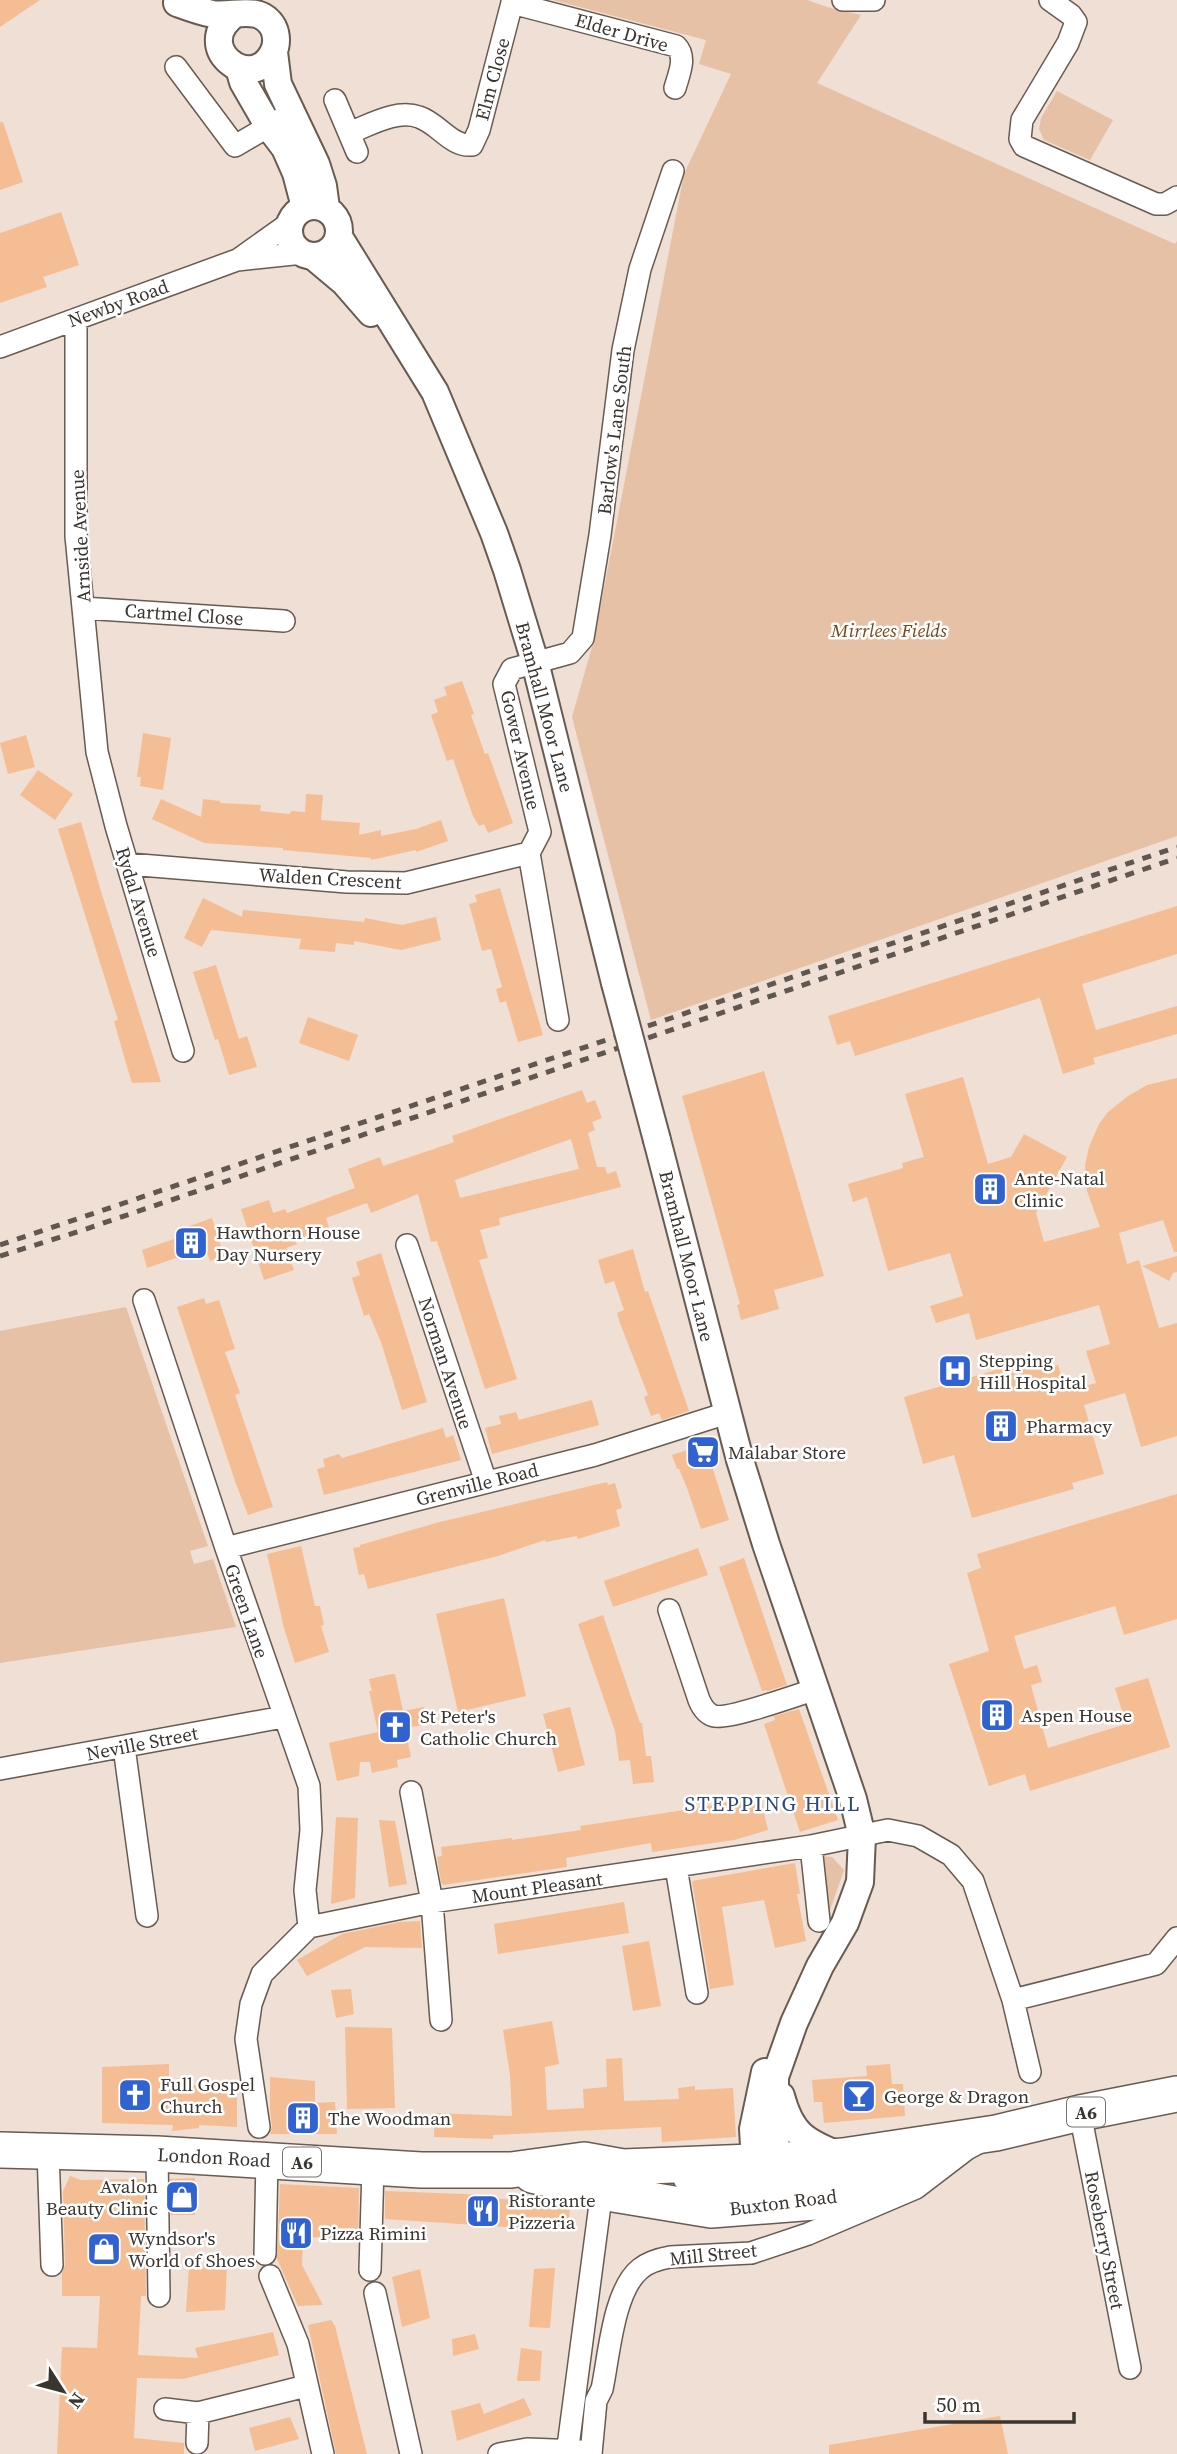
<svg xmlns="http://www.w3.org/2000/svg" width="1177" height="2454" font-family="'Source Serif 4',serif">
  <style>
    .green { fill: #e6c1a6 }
    .building { fill: #f5bd93; fill-rule: evenodd }
    .lines { fill: none; stroke-linecap: round; stroke-linejoin: round }
    .minor-casing { stroke: #685b51; stroke-width: 24 }
    .tertiary-casing { stroke: #685b51; stroke-width: 30 }
    .trunk-casing { stroke: #685b51; stroke-width: 38 }
    .minor { stroke: #fff; stroke-width: 21 }
    .tertiary { stroke: #fff; stroke-width: 26 }
    .trunk { stroke: #fff; stroke-width: 35 }
    .rail { stroke: #5f5750; stroke-width: 5; stroke-dasharray: 9 9; stroke-linecap: butt }
    .tertiary-bridge-casing { stroke: #685b51; stroke-width: 30; stroke-linecap: butt }
    .tertiary-bridge { stroke: #fff; stroke-width: 26 }
    .labels { text-anchor: middle; dominant-baseline: central; stroke-width: 5; stroke-linejoin: round; paint-order: stroke }
    .shield { fill: #fff; stroke: #76726e; stroke-width: 2 }
    .shield-label { font-size: 18px; font-weight: bold; fill: #3b3530 }
    .street-label { font-size: 19px; fill: #3b3530; stroke: #fff }
    .park-label { font-size: 19px; font-style: italic; fill: #7b4719; stroke: #fff }
    .poi-label { font-size: 19px; fill: #3b3530; stroke: #fff; text-anchor: start }
    .neighbourhood-label { font-size: 21px; letter-spacing: 2px; fill: #2c477f; stroke: #fff }
  </style>
  <rect width="100%" height="100%" fill="#efdfd4"/>
  <path class="green" d="M553,0H807L827,7L861,15L817,83L1175,244L1177,241V836L651,1020L572,717L594,640L684,174L731,74L699,64L706,40Z
    M1057,91L1113,120L1090,160L1044,140L1039,129L1041,118Z
    M126,1307L208,1546L190,1551L194,1564L213,1559L236,1627L0,1663V1331Z
    M821,1856L832,1857L844,1870L828,1916Z"/>
  <path class="building" d="M0,0H40L0,27Z
    M0,122H3L23,182L0,190Z
    M61,212L79,265L43,277L47,287L0,303V233Z
    M462,681L474,714L471,715L485,754L488,753L513,823L488,833L484,824L479,826L473,816L453,759L447,761L431,715L438,712L434,700L447,695L444,687Z
    M143,733L171,738L163,790L140,786L141,777H137Z
    M26,735L35,767L8,774L0,743Z
    M38,770L73,794L55,820L20,795Z
    M306,794L323,795L321,820L360,823L359,835L381,830V836L416,829L441,820L448,841L416,852V850L371,860V858L283,850V848L204,843L152,819L161,799L201,817L203,799L220,801V803L261,805L260,811L290,814L291,811L305,812Z
    M81,822L100,888L161,1082L132,1083L125,1060L114,1021L118,1020L58,829Z
    M500,888L543,1035L518,1042L506,1001L500,1003L496,989L502,987L491,949L482,951L469,904L477,902L475,895Z
    M203,898L242,917L243,910L364,922L365,918L402,925L436,917L441,940L401,950L354,941V945L336,943L335,952L299,949L301,939L211,930L202,947L184,938Z
    M1177,906V954L1082,984L1096,1030L1177,1006V1034L1093,1058L1095,1064L1063,1074L1040,998L855,1056L850,1041L837,1045L828,1016Z
    M216,965L239,1039L247,1036L257,1067L229,1075L218,1039L215,1040L193,972Z
    M308,1017L358,1035L349,1061L299,1043Z
    M764,1071L824,1276L774,1290L779,1309L741,1320L737,1305L740,1304L682,1096Z
    M963,1077L988,1164L1011,1157L1024,1134L1067,1157L1036,1213L1044,1242L1100,1227L1087,1191L1085,1165L1089,1147L1099,1124L1108,1112L1128,1096L1147,1085L1177,1078V1252H1174L1163,1220L1119,1233L1127,1264L1139,1260L1159,1328L1177,1323V1436L1141,1447L1125,1393L1084,1405L1104,1474L1072,1483L1074,1489L972,1518L954,1455L923,1464L904,1397L1044,1356L1047,1368L1058,1365L1066,1391L1096,1383L1086,1351L1110,1344L1099,1305L976,1340L969,1313L936,1323L930,1306L963,1296L950,1253L888,1271L867,1197L853,1202L848,1184L903,1168L902,1163L924,1157L905,1094Z
    M582,1090L587,1103L595,1100L602,1118L592,1122L595,1130L588,1133L597,1167H605L607,1174L616,1171L621,1187L499,1218L500,1225L480,1230L488,1258L479,1260L517,1379L485,1389L437,1241L431,1242L418,1194L371,1213L367,1203L326,1218L329,1228L295,1240L297,1244L286,1248L294,1270L264,1280L241,1209L269,1200L273,1213L285,1209L287,1213L355,1188L348,1169L380,1157L383,1166L431,1150L454,1142L452,1136ZM571,1139L579,1169L460,1198L455,1180Z
    M212,1218L224,1256L210,1261L208,1255L192,1260L190,1253L147,1268L142,1250L183,1236L181,1229Z
    M633,1249L645,1292L648,1291L689,1411L662,1420L659,1413L651,1416L644,1397L648,1395L620,1323L617,1313L624,1310L614,1281L605,1284L598,1260Z
    M381,1253L427,1402L402,1410L381,1342L369,1314L364,1316L352,1278L360,1275L356,1262Z
    M1177,1256V1272L1173,1273L1169,1281L1142,1266Z
    M204,1298L206,1304L219,1300L235,1349L225,1352L240,1393L235,1395L273,1507L248,1515L236,1484L177,1307Z
    M592,1400L599,1425L492,1454L485,1428L501,1424L499,1416L516,1412L519,1420Z
    M443,1428L446,1438L453,1435L461,1460L324,1495L317,1469L325,1467L323,1459L339,1454L342,1458Z
    M705,1444L729,1520L701,1529L687,1488L679,1469H677L672,1455Z
    M607,1482L608,1485L615,1483L622,1508L616,1510L620,1526L578,1539L577,1536L546,1542L545,1540L498,1556L368,1589L364,1574L359,1575L353,1548L360,1547V1545L436,1523Z
    M1177,1494V1619L1124,1635L1115,1606L1014,1636L1024,1669L1037,1665L1042,1682L1031,1685L1048,1748L1126,1724L1115,1688L1148,1678L1170,1747L1030,1791L1025,1774L989,1786L949,1664L989,1651L967,1573L981,1568L977,1554Z
    M301,1546L315,1606H320L324,1625L321,1626L329,1652L295,1663L284,1628L267,1554Z
    M698,1548L708,1575L613,1607L604,1581Z
    M744,1558L787,1685L767,1691L766,1690L762,1691L719,1567Z
    M504,1598L526,1696L458,1712L436,1614Z
    M603,1615L640,1723H642L646,1756H651L654,1782L633,1784L630,1760L619,1761L615,1731L578,1624Z
    M392,1674H395L403,1711L424,1707L428,1724L405,1728L411,1757L397,1760L398,1767L372,1773L370,1762H360L359,1776L337,1781L329,1743L378,1732L369,1691H372L369,1679Z
    M570,1707L585,1765L558,1772L543,1714Z
    M799,1709L838,1820L800,1832L764,1724L775,1720L774,1716Z
    M756,1796L758,1805L762,1804L768,1830L734,1840L652,1852L651,1843L566,1858L567,1867L443,1885L441,1882L437,1857L442,1856L441,1847L512,1838V1840L581,1830L580,1826L704,1807L738,1799L739,1802Z
    M336,1817L358,1818L355,1898L331,1904Z
    M379,1820L395,1821L407,1884L389,1887Z
    M795,1863L800,1894H797L806,1941L775,1948L764,1900L722,1907L734,1985L710,1989L692,1881Z
    M624,1902L629,1933L498,1954L494,1924Z
    M420,1921L422,1948L365,1947L307,1976L297,1960L342,1934L400,1922Z
    M649,1941L661,2006L633,2011L622,1946Z
    M351,1989L354,2014L336,2018L331,1990Z
    M552,2021L559,2064L545,2067L547,2110L584,2108L583,2089L607,2087L606,2059L622,2058L624,2101L679,2099L678,2088L695,2086V2090L733,2088L736,2137L662,2142L661,2127L493,2135V2139L434,2137L435,2113L512,2116L510,2075L503,2030Z
    M345,2027L392,2028L395,2108L347,2109Z
    M169,2064V2089L234,2080L237,2099V2127L199,2125V2128L172,2131L173,2125L102,2123V2067Z
    M890,2064L892,2084H903L905,2116L824,2123L822,2102H814L812,2080L867,2076L866,2066Z
    M270,2077L315,2081V2103L335,2102L337,2134H270L272,2126L270,2109Z
    M70,2176L81,2180L144,2179L146,2296H141L138,2355L198,2358L195,2348L273,2332L279,2355L183,2379L137,2378L134,2438L184,2443V2454H57L62,2347L97,2348L100,2296H62V2273L65,2265L63,2191Z
    M195,2178V2215H171L170,2179Z
    M280,2184L359,2188L358,2239L303,2237L302,2265L323,2305L298,2306L277,2259Z
    M385,2191L464,2194L490,2196V2198L566,2204L570,2205L568,2231L385,2219Z
    M227,2265L225,2310L186,2312L189,2266Z
    M555,2268L550,2328L529,2327L534,2269Z
    M420,2269L430,2318L402,2327L392,2277Z
    M331,2320L335,2326L367,2454H336L308,2325Z
    M475,2334L479,2349L453,2356L452,2339Z
    M521,2348L542,2351L540,2381H517Z
    M524,2398L532,2415L457,2441L451,2411L480,2403L484,2414Z
    M1000,2416L1008,2454H829V2445Z
    M290,2417L299,2439L255,2451L249,2428Z"/>
  <g class="lines">
    <g class="minor-casing">
      <path id="minor" d="M512,0V3L676,46C687,57 679,74 675,88
        M843,0H874
        M1050,0L1071,15L1076,22L1068,43L1022,120L1020,139L1024,146L1156,204H1165L1177,197
        M176,67L235,146L281,119
        M335,100L357,152
        M349,133C370,125 396,109 419,117C438,123 451,147 472,145L479,130L512,3
        M239,259L291,222
        M76,319V536L97,752L116,826L183,1051
        M0,347L237,260L303,253
        M83,608L284,621
        M128,864L347,882L406,883L529,853
        M558,1020L529,853L540,832L504,684L512,669L570,653L583,638L600,535L623,350L640,269L673,171
        M407,1245L486,1482
        M144,1300L226,1548L309,1786L311,1830L305,1890L309,1927
        M226,1548L595,1455L727,1413
        M669,1610L699,1700C702,1707 707,1714 714,1716C728,1720 797,1695 816,1689
        M124,1747L147,1916
        M0,1769L283,1717
        M411,1792L432,1902L441,2020
        M811,1846L819,1921
        M676,1867L697,1993
        M1013,2000L1156,1964L1177,1938
        M1080,2113L1130,2368
        M259,2127L246,2039L251,2004L262,1974L309,1927L432,1902L811,1846L888,1830L918,1836L951,1855L973,1881L1013,2000L1030,2072
        M48,2152L52,2265
        M157,2154L159,2296
        M265,2254L267,2160
        M370,2270L373,2167
        M270,2276L298,2344L323,2454
        M375,2293L411,2454
        M165,2409L198,2413L306,2386
        M197,2443L198,2413
        M499,2454L527,2449L580,2451
        M567,2454L603,2182
        M591,2454L596,2401L602,2389C609,2357 613,2291 640,2269C648,2262 659,2259 670,2257L751,2253L808,2234L916,2188L967,2149L982,2141"/>
    </g>
    <g class="tertiary-casing">
      <path id="tertiary" d="M177,3C188,7 201,12 213,14C234,17 260,4 273,27C277,35 277,45 273,53C251,95 190,46 235,14
        M274,52L278,84L316,164L323,186L326,208
        M239,68L243,82L269,127L285,148L296,173L305,207
        M289 231a25 25 0 1 1 50 0a25 25 0 1 1-50 0Z
        M339,237L435,392L494,533L507,570L535,662L615,983
        M313,256L344,282L371,313
        M657,1140L740,1460L766,1544L853,1799L862,1836L860,1882L845,1923L820,1966L794,2023L775,2077L776,2206
        M765,2072L753,2129L755,2161L768,2174
        M781,2096C791,2134 805,2142 841,2156
        M687,2179C757,2183 816,2179 885,2170"/>
    </g>
    <g class="trunk-casing">
      <path id="trunk" d="M0,2150L157,2154L421,2170H511L584,2160L623,2167L776,2161L843,2156L996,2133L1080,2113L1177,2094
        M532,2175L601,2192L711,2210L815,2202L837,2198L887,2180L903,2167L938,2155"/>
    </g>
    <use href="#minor" class="minor"/>
    <use href="#tertiary" class="tertiary"/>
    <use href="#trunk" class="trunk"/>
    <path class="rail" d="M0,1245L1177,847
      M0,1256L80,1231L1177,858"/>
    <g class="tertiary-bridge-casing">
      <path id="tertiary-bridge" d="M615,983L657,1140"/>
    </g>
    <use href="#tertiary-bridge" class="tertiary-bridge"/>
  </g>
  <defs>
    <g id="building-square" transform="scale(1.75)"><rect x="-9" y="-9" width="18" height="18" rx="4" fill="#3162d1" stroke="#fff"/><path d="M-4-6H4V6H1V3H-1V6H-4ZM-2.5-4.3h1.7v1.8h-1.7ZM.8-4.3h1.7v1.8H.8ZM-2.5-1h1.7V.8h-1.7ZM.8-1h1.7V.8H.8Z" fill="#fff"/></g>
    <g id="hospital-square" transform="scale(1.75)"><rect x="-9" y="-9" width="18" height="18" rx="4" fill="#3162d1" stroke="#fff"/><path d="M-5-5h3v3.5h4V-5h3V5h-3V1.5h-4V5h-3Z" fill="#fff"/></g>
    <g id="supermarket-square" transform="scale(1.75)"><rect x="-9" y="-9" width="18" height="18" rx="4" fill="#3162d1" stroke="#fff"/><path d="M-6-5.5h2.5l.6 2H6L4.5 2H-2.5L-4.4-4H-6ZM-1.5 3.2a1.3 1.3 0 1 0 .1 0ZM3 3.2a1.3 1.3 0 1 0 .1 0Z" fill="#fff"/></g>
    <g id="church-square" transform="scale(1.75)"><rect x="-9" y="-9" width="18" height="18" rx="4" fill="#3162d1" stroke="#fff"/><path d="M-1.2-6h2.4v3.5h3.3v2.4h-3.3V6h-2.4V-.1h-3.3v-2.4h3.3Z" fill="#fff"/></g>
    <g id="bar-square" transform="scale(1.75)"><rect x="-9" y="-9" width="18" height="18" rx="4" fill="#3162d1" stroke="#fff"/><path d="M-6-5H6L.8 .8V4.5H3.5V6h-7V4.5H-.8V.8Z" fill="#fff"/></g>
    <g id="shop-square" transform="scale(1.75)"><rect x="-9" y="-9" width="18" height="18" rx="4" fill="#3162d1" stroke="#fff"/><path d="M-5-2.5h2.3a2.7 3.5 0 0 1 5.4 0H5L5.5 6h-11ZM-1.5-2.5h3a1.5 2.3 0 0 0-3 0Z" fill="#fff"/></g>
    <g id="restaurant-square" transform="scale(1.75)"><rect x="-9" y="-9" width="18" height="18" rx="4" fill="#3162d1" stroke="#fff"/><path d="M-5-6h1v4h1v-4h1v4h1v-4h1v5L-1.5 .5V6h-2V.5L-5-1ZM5-6V6H3V1.5H1.5Q1.5-4 5-6Z" fill="#fff"/></g>
  </defs>
  <g fill-rule="evenodd">
    <use href="#building-square" x="990" y="1189"/>
    <use href="#building-square" x="191" y="1243"/>
    <use href="#hospital-square" x="955" y="1371"/>
    <use href="#building-square" x="1001" y="1426"/>
    <use href="#supermarket-square" x="703" y="1452"/>
    <use href="#building-square" x="997" y="1715"/>
    <use href="#church-square" x="395" y="1727"/>
    <use href="#church-square" x="135" y="2095"/>
    <use href="#bar-square" x="859" y="2096"/>
    <use href="#building-square" x="303" y="2118"/>
    <use href="#shop-square" x="182" y="2197"/>
    <use href="#restaurant-square" x="483" y="2211"/>
    <use href="#restaurant-square" x="296" y="2233"/>
    <use href="#shop-square" x="104" y="2249"/>
  </g>
  <g class="labels">
    <g class="shield">
      <rect x="1067" y="2097.5" width="38" height="29" rx="5"/>
      <rect x="283" y="2147.5" width="38" height="29" rx="5"/>
    </g>
    <g class="shield-label">
      <text x="1086" y="2112">A6</text>
      <text x="302" y="2162">A6</text>
    </g>
    <g class="street-label">
      <text transform="translate(622 32) rotate(16)">Elder Drive</text>
      <text transform="translate(492 79) rotate(-75)">Elm Close</text>
      <text transform="translate(118 303) rotate(-20)">Newby Road</text>
      <text transform="translate(614 430) rotate(-83)">Barlow's Lane South</text>
      <text transform="translate(80 536) rotate(-93)">Arnside Avenue</text>
      <text transform="translate(184 614) rotate(4)">Cartmel Close</text>
      <text transform="translate(545 707) rotate(75)">Bramhall Moor Lane</text>
      <text transform="translate(521 750) rotate(77)">Gower Avenue</text>
      <text transform="translate(330 878) rotate(3)">Walden Crescent</text>
      <text transform="translate(139 902) rotate(73)">Rydal Avenue</text>
      <text transform="translate(687 1256) rotate(76)">Bramhall Moor Lane</text>
      <text transform="translate(446 1363) rotate(72)">Norman Avenue</text>
      <text transform="translate(477 1484) rotate(-14)">Grenville Road</text>
      <text transform="translate(247 1611) rotate(71)">Green Lane</text>
      <text transform="translate(142 1743) rotate(-11)">Neville Street</text>
      <text transform="translate(537 1887) rotate(-8)">Mount Pleasant</text>
      <text transform="translate(214 2157) rotate(3)">London Road</text>
      <text transform="translate(783 2202) rotate(-7)">Buxton Road</text>
      <text transform="translate(1105 2240) rotate(79)">Roseberry Street</text>
      <text transform="translate(713 2254) rotate(-6)">Mill Street</text>
    </g>
    <g class="park-label">
      <text x="889" y="630">Mirrlees Fields</text>
    </g>
    <g class="poi-label">
      <text x="1014" y="1178">Ante-Natal<tspan x="1014" dy="22">Clinic</tspan></text>
      <text x="216" y="1232">Hawthorn House<tspan x="216" dy="22">Day Nursery</tspan></text>
      <text x="979" y="1360">Stepping<tspan x="979" dy="22">Hill Hospital</tspan></text>
      <text x="1026" y="1426">Pharmacy</text>
      <text x="728" y="1452">Malabar Store</text>
      <text x="1021" y="1715">Aspen House</text>
      <text x="420" y="1716">St Peter's<tspan x="420" dy="22">Catholic Church</tspan></text>
      <text x="160" y="2084">Full Gospel<tspan x="160" dy="22">Church</tspan></text>
      <text x="884" y="2096">George &amp; Dragon</text>
      <text x="328" y="2118">The Woodman</text>
      <text x="158" y="2186" text-anchor="end">Avalon<tspan x="158" dy="22">Beauty Clinic</tspan></text>
      <text x="508" y="2200">Ristorante<tspan x="508" dy="22">Pizzeria</tspan></text>
      <text x="320" y="2233">Pizza Rimini</text>
      <text x="128" y="2238">Wyndsor's<tspan x="128" dy="22">World of Shoes</tspan></text>
    </g>
    <g class="neighbourhood-label">
      <text x="773" y="1803">STEPPING HILL</text>
    </g>
  </g>
  <g transform="translate(63 2391) rotate(126)" stroke="#ffffff" stroke-width="5" paint-order="stroke">
  <path d="M0-5L12 26L0 18L-12 26Z" fill="#3b3530"/>
  <text y="-10" font-size="19" font-weight="bold" text-anchor="middle" fill="#3b3530">N</text>
  </g>
  <path d="M925 2412v10h149v-10" fill="none" stroke="#3b3530" stroke-width="3.5"/>
  <text x="936" y="2412" font-size="21" fill="#3b3530" stroke="#ffffff" stroke-width="5" paint-order="stroke">50 m</text>
</svg>
